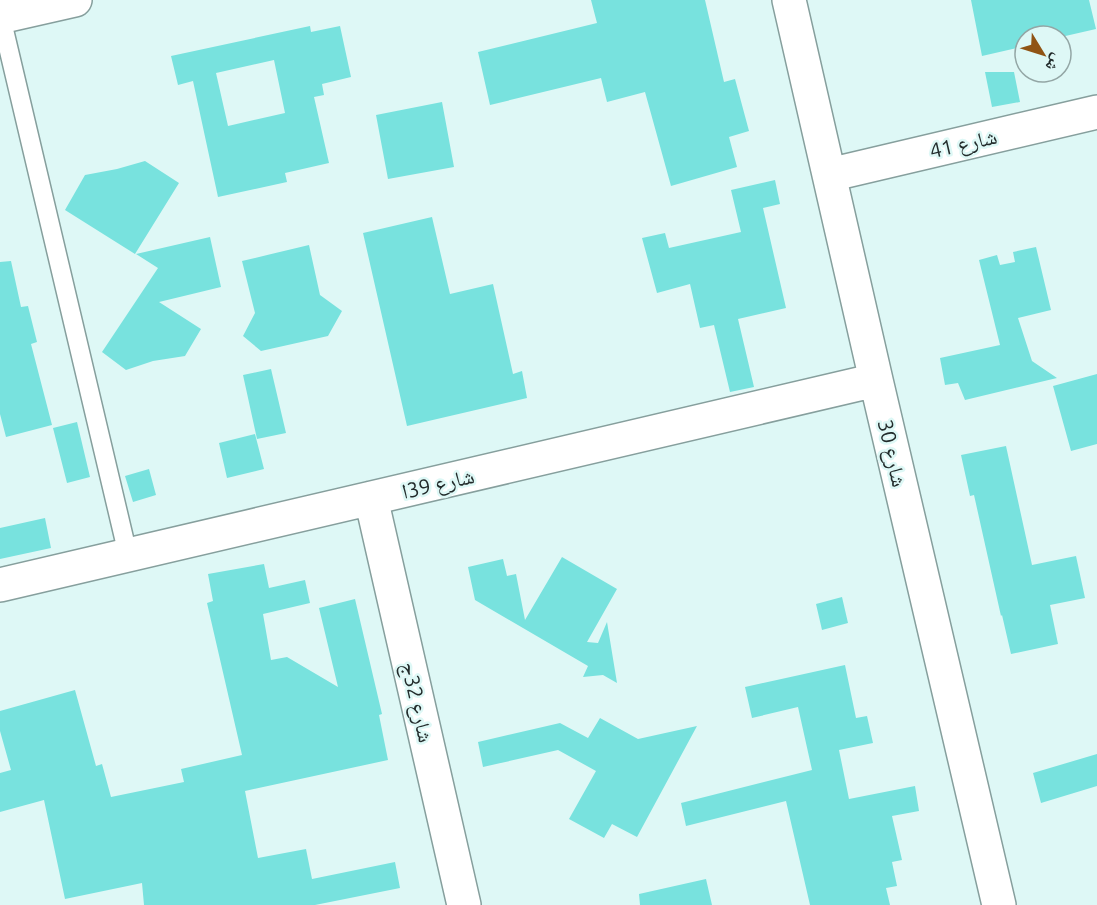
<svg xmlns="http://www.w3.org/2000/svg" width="1097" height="905" font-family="Ubuntu,'Noto Naskh Arabic',sans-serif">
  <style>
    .building { fill: #78e2de; fill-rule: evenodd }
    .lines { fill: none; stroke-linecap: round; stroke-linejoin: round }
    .service-casing { stroke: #869f9d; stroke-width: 21 }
    .minor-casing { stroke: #869f9d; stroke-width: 36 }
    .service { stroke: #fff; stroke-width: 18 }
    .minor { stroke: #fff; stroke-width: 33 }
    .labels { text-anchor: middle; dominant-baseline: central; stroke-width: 5; stroke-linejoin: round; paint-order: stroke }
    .street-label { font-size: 21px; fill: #222b2b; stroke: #def8f6 }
  </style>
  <rect width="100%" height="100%" fill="#def8f6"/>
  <path class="building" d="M591,0H705L724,82L735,79L749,131L729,137L737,167L671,186L645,92L607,102L601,78L490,105L478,52L597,23Z
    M971,0H1089L1096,29L1061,37V36H1025V46L982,56Z
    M310,26L311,32L340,26L351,77L322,84L324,95L314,97L329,163L285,173L287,182L218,197L193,81L178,85L171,56ZM274,60L285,113L228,126L216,73Z
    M985,72H1014L1020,102L992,107Z
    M442,102L454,167L388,179L376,115Z
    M145,161L179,183L135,254L65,210L85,175L117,169Z
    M775,180L780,204L763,208L786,308L738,319L754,387L730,392L714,325L700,328L690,284L657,293L642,238L665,233L669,248L741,232L731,190Z
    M432,217L450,294L493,284L513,374L522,371L527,398L407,426L363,233Z
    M210,237L221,287L159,302L201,329L185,356L153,361L126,370L102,352L158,268L136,254Z
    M309,245L320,295L342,311L328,336L261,351L243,336L255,313L242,261Z
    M1036,247L1051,310L1018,318L1032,361L1057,378L965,400L958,383L945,385L940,358L1000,345L979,260L997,255L1000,265L1015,262L1013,252Z
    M11,261L21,307L28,306L37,342L31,344L52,425L6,437L0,414V262Z
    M271,369L286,433L257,439L243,375Z
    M1097,374V444L1071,451L1053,386Z
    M77,422L90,477L67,483L53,428Z
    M255,434L264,469L227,478L219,443Z
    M1006,446L1032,565L1076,556L1085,598L1050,605L1058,644L1011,654L1002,615L1001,616L974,495L970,496L961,455Z
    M149,469L156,495L133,502L125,476Z
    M45,518L51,548L0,559V528Z
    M562,557L617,589L587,642L598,643L607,622L617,683L603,675L583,677L588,666L475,600L468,567L503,559L507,576L516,574L525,620Z
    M264,564L269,588L305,580L310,603L263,614L271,660L287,657L338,687L319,608L355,599L382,714L379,715L388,760L245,791L258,858L306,849L312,879L395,862L400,888L315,905H144L142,883L65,899L44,800L0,812V773L11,770L0,731V711L75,690L96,766L102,764L111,797L184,782L181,769L242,755L207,603L213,601L208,574Z
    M842,597L848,623L822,630L816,604Z
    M845,665L856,718L867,716L873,743L839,750L849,799L915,786L919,811L892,816L902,860L892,862L897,886L886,888L890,905H810L786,801L686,826L681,803L812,770L798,707L752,718L745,687Z
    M600,718L638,739L697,726L637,837L612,824L604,838L569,819L596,771L558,750L483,767L478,742L560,723L588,738Z
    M1097,754V786L1041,803L1033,773Z
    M706,879L712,905H640L639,894Z"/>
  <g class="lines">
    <g class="service-casing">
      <path id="service" d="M1,17L128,555"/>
    </g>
    <g class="minor-casing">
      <path id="minor" d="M789,0L876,380L999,905
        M0,17L75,0
        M829,175L1097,112
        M371,498L464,905
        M0,585L876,380"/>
    </g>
    <use href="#service" class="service"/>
    <use href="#minor" class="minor"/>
  </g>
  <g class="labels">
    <g class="street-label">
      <text transform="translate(963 143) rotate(-13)">شارع 41</text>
      <text transform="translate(893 453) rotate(77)">شارع 30</text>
      <text transform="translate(438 483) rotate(-13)">شارع 39ا</text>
      <text transform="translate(418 702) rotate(77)">شارع 32ج</text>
    </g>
  </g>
  <g transform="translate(1043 54) rotate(128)"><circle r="28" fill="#def8f6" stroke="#93a6a5" stroke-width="1.5"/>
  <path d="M0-4.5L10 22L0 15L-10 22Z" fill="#905415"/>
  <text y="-9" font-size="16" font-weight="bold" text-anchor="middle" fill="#222b2b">ش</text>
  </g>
</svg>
